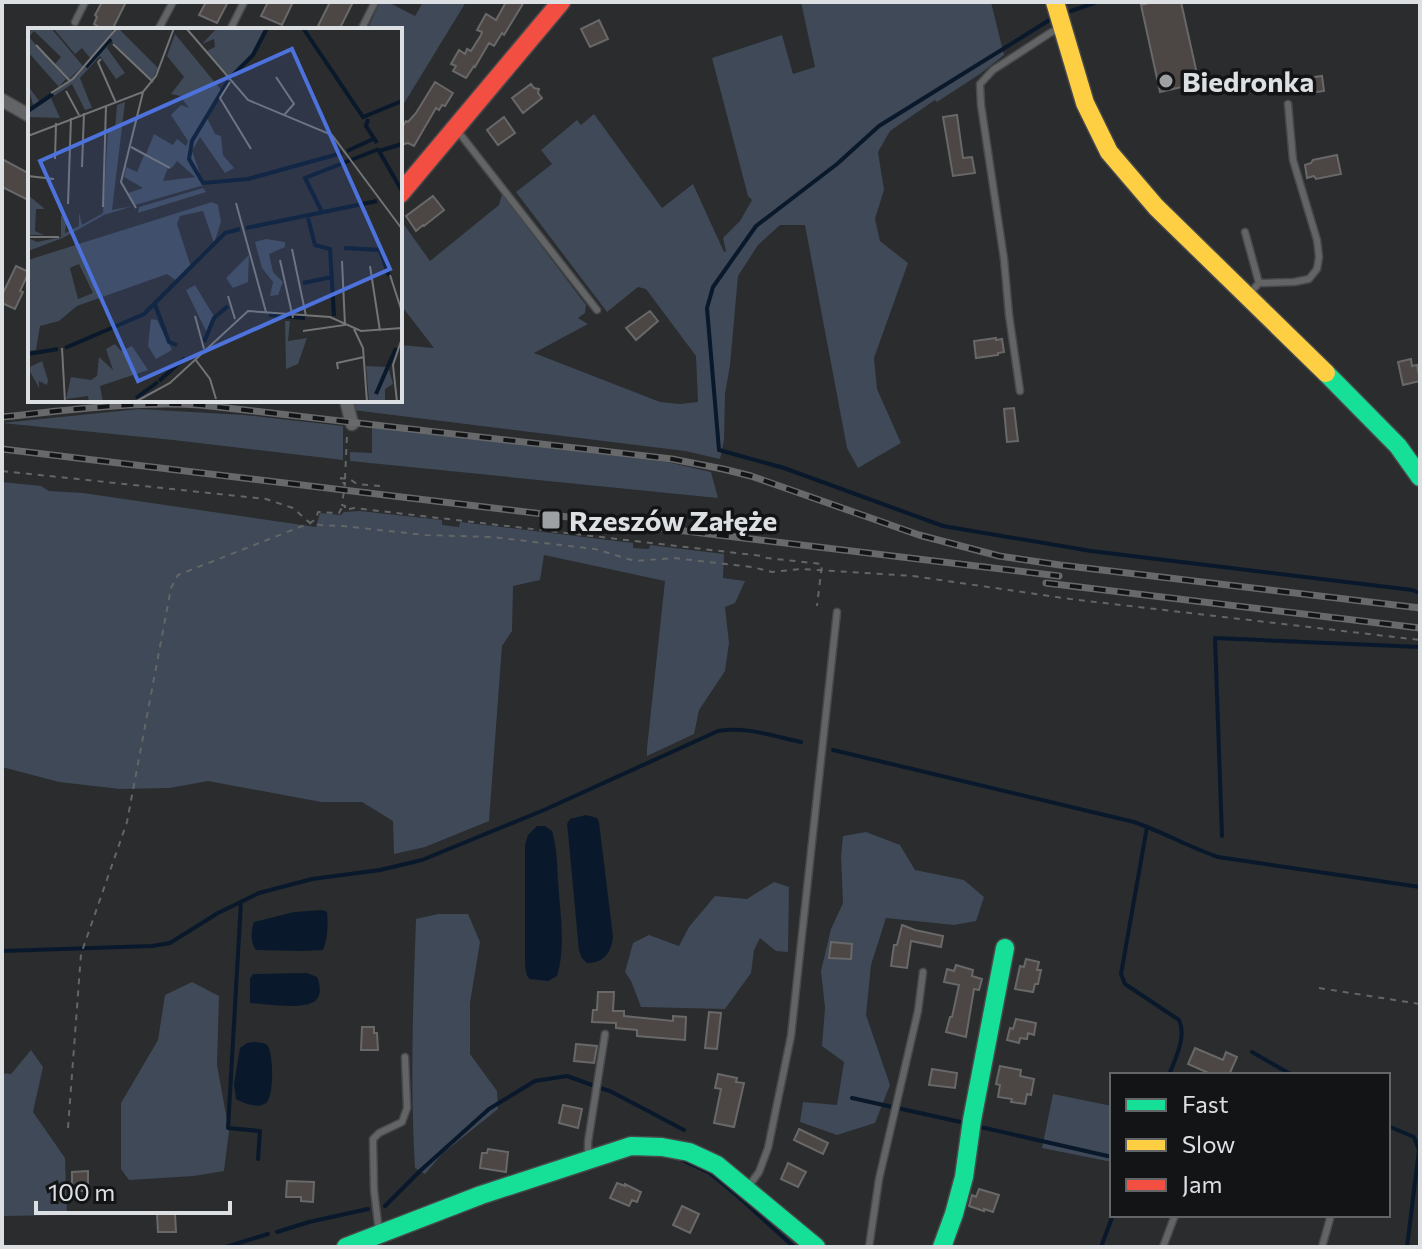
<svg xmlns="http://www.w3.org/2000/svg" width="1422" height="1249" font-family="Commissioner,sans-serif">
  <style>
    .green { fill: #3f4957 }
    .water { fill: #09192b }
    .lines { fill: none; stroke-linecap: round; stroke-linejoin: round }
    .stream { stroke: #09192b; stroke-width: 4 }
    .building { fill: #4c4645; stroke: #696869; stroke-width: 2 }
    .lane-casing { stroke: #47494b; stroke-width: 9 }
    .street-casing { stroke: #47494b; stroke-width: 15 }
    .fast-casing { stroke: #47494b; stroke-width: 21 }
    .slow-casing { stroke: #47494b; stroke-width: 21 }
    .jam-casing { stroke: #47494b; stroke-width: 21 }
    .path { stroke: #646567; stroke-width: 2; stroke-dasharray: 6 6; stroke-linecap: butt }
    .lane { stroke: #626466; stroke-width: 6 }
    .street { stroke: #626466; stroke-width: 12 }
    .fast { stroke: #16e098; stroke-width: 18 }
    .slow { stroke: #ffcf43; stroke-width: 18 }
    .jam { stroke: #f24e42; stroke-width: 18 }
    .rail-casing { stroke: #68696b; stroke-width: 7 }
    .rail { stroke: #121416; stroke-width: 4; stroke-dasharray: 12; stroke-linecap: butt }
    .poi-dot { fill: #9ea1a4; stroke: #121416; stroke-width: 3 }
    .labels { text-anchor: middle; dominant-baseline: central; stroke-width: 7; stroke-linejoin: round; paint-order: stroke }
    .poi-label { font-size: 28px; font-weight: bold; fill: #dde0e3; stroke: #121416; text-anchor: start }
    .inset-river { fill: none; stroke: #09192b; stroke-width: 4 }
    .inset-road { fill: none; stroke: #727476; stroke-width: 2 }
    .view { fill: #4d72db; fill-opacity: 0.15; stroke: #4d72db; stroke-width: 4 }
    .inset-edge { fill: none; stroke: #dde0e3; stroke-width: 4 }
  </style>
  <rect width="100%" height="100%" fill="#2a2c2e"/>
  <path class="green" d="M380,2H388L415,16L423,2H466L400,110V30H367Z
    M801,2H991L1004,55L980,74L937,102L935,100L890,131L878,152L884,190L875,219L880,241L908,263L874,358L877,389L901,443L858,468L847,448L805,225H780L758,245L738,276L730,365L725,394L724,440L720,459L685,451L353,410L352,400H400V345L434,348L400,304V219L430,261L499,205L502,194L586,305L585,313L578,318L588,324L534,353L660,402L680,404L698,402L696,356L646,289L638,287L607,312L516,192L552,164L541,150L577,120L581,125L594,114L662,208L693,184L724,252L726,251L723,238L740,221L752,200L748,196L712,58L782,35L793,74L815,67Z
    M139,409L244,415L343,426V460L173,440L2,423Z
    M372,427L667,462L711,472L718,498L350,461V452L372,453Z
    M2,482L41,486L49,491L83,493L316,527L320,513L341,515L344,512L360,511L442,520V525L459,527L460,522L633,543V548L649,549L650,545L724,554L723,578L745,581L735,603L725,607L729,643L725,671L699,710L694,734L647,756V748L665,581L544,555L540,580L513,586L512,631L502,646L489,821L425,847L394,854L393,821L362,802H321L208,781L170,788L120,789L59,782L2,767Z
    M866,832L900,845L915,870L964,880L984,897L976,921L954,925L886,918L871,965L866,1015L890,1085L875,1123L837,1135L800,1122L803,1102L837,1105L844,1062L822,1046L825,1008L821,971L831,929L843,903L841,856L843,836Z
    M774,882L789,887L788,952L776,951L760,938L754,950L751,973L725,1009L641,1007L631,981L625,972L633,943L649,935L679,946L689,927L715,896L747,899Z
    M438,914H468L480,942L470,1003V1054L497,1091L498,1109L442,1154L425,1174L415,1168C410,1085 413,1002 416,919Z
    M192,982L219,996L217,1065L229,1131L224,1171L194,1176L129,1180L121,1169V1103L158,1040L165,995Z
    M31,1050L43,1067L33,1112L65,1158L67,1215L2,1216V1073L11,1074Z
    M1053,1094L1112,1106V1162L1042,1148Z"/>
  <path class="water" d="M586,815L597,818L599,822L613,937C611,953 604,963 587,963L582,958L579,951L568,832L567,824L570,819Z
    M537,826H545L552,831C557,847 557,864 558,881C560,911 566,947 557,976L548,981L530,979L527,976L525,965V845L528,835Z
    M322,910L327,912C328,924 328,939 323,950L301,951L256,950C250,942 251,930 254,922L294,912Z
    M307,973L317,977C320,984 322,996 315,1001C304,1010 264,1004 250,1003V979L253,974Z
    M253,1042C256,1042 264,1043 266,1044C274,1049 274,1095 267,1102C260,1110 243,1103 236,1099L234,1084L240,1048L247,1043Z"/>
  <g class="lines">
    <path class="stream" d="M1071,11L1097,2
      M1051,19L879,126L837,164L756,226L713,287L707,308L719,450L784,468L943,526L1091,551L1412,590L1420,593
      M833,750L1134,822C1163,832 1189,847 1218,857L1420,887
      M1147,827L1121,974L1125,984L1179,1020C1187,1037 1175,1059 1169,1075
      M1222,836L1215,638L1420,647
      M241,902L228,1128L260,1131L258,1159
      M2,951L152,946L170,943L218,913L259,893L312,879L380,870L422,860L544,810L718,731C746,726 773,736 801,742
      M1252,1052L1292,1075
      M600,1088L610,1091L684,1130
      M852,1098L965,1123
      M976,1126L1112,1157
      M1388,1126L1414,1137L1419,1150L1407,1247
      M682,1160L710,1173L740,1198L794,1247
      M385,1206L420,1171L489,1109L535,1081L567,1076L592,1085
      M277,1232L309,1222L368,1209
      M226,1247L268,1234
      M1101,1247L1113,1215"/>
  </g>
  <path class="building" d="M102,2H126L112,30H100L99,27L94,24L97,17L95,15Z
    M206,2H228L217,23L199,15Z
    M268,2H293L282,25L261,16Z
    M330,2H353L339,30H316Z
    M506,2H524L504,35L502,33L494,46L489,43L475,67L474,66L466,78L453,71L456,66L451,64L459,50L465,54L467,49L471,51L481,35L482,32L477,30L486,14L496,20Z
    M1153,2H1181L1199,83L1160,92L1141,5Z
    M599,20L608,39L590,47L581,29Z
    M1322,76L1324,91L1302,94L1300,79Z
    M435,82L453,93L445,106L442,105L439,110L436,108L414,146L408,143L404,144L400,138V131L406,121L408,122L416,113Z
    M531,84L534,88L539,89L538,93L542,98L523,113L512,98Z
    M957,115L963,158L972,157L975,173L953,176L943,117Z
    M504,117L515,133L498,145L487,130Z
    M1337,155L1341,174L1316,179L1314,176L1307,178L1305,165L1311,163L1313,160Z
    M2,159L30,174V201L2,187Z
    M433,196L444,210L424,226L423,225L416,231L406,216Z
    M16,266L29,272L20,291L23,292L15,309L2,303V295Z
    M650,311L658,321L636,340L626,328Z
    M996,338V340L1002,339L1004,352L998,353V355L976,358L974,341Z
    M1411,359L1412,366L1417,365L1420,381L1403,385L1398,362Z
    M1014,408L1018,441L1007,442L1004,409Z
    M902,925L915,930L943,936L941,947L911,941L907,968L891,966L894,945H897Z
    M831,942L852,944L851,959L829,958Z
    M1026,959L1039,962L1037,970H1041L1038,984H1035L1033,992L1015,989L1020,966L1024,967Z
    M956,965L973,970L972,976L982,979L979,990L974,989L966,1037L946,1032L950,1017H952L959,985L944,982L947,969L954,971Z
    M598,992H614L613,1011H624V1016L673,1021V1016L686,1017L685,1040L637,1036V1030L616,1028V1023L592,1022L593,1010H597Z
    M709,1012L721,1013L717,1049L705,1048Z
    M1016,1019L1036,1023L1034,1035L1028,1033L1027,1039L1020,1038L1019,1043L1007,1040L1010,1028L1013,1029Z
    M362,1027H374V1033H377L378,1050H361Z
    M576,1044L597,1046L594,1063L574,1061Z
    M1195,1048L1223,1060L1226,1052L1237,1057L1229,1075H1213L1188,1064Z
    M1000,1066L1021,1070L1020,1076L1034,1079L1031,1095L1027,1094L1025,1104L1011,1102L1012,1099L998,1097L1000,1085L996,1084Z
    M932,1069L957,1073L955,1088L929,1085Z
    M718,1074L737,1078L736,1082L744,1083L734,1127L714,1123L721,1089L715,1088Z
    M563,1105L582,1109L578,1128L559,1123Z
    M799,1129L828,1143L823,1154L794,1140Z
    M488,1149L508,1152L506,1172L480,1168L482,1153H487Z
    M788,1163L806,1172L798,1187L781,1179Z
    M88,1171V1191H72V1172Z
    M287,1181L314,1182L313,1202L301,1201V1197H286Z
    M617,1183L625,1186V1184L641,1192L637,1202L632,1200L629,1206L610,1198Z
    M979,1189L999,1195L993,1212L984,1209V1211L969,1206L972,1195L976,1197Z
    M682,1206L699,1214L690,1233L673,1225Z
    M157,1213H175L176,1232H158Z"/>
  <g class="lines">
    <g class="lane-casing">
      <path id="lane" d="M75,22L85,2
        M158,30L173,2
        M230,30L244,2
        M361,30L375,2
        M457,130L597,310
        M1245,232L1259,283
        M1250,293L1259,283L1294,282L1309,279L1317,269L1319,257L1317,240L1293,160L1288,104
        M1020,391L1009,315L1004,259L981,105L980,84L993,70L1050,33L1060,28
        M588,1155V1142L605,1034
        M748,1187L759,1172L768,1148L791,1036L837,612
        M379,1232L374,1190L373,1139L379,1133L402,1122L407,1108L405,1057
        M869,1247L879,1179L918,1011L923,972
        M1163,1247L1175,1215
        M1322,1247L1331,1215"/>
    </g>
    <g class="street-casing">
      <path id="street" d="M2,100L30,116
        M346,400L352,424"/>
    </g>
    <g class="fast-casing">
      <path id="fast" d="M1326,373L1398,446L1420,477
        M346,1247L481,1195L631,1146L662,1147L689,1152L717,1165L816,1247
        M942,1247L954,1214L964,1177L972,1120L1005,948"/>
    </g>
    <g class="slow-casing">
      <path id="slow" d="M1055,2L1085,103L1109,152L1156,207L1326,373"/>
    </g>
    <g class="jam-casing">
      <path id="jam" d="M400,194L561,2"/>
    </g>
    <path class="path" d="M2,471L266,499L293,508L310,523L320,525L343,526L425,535L492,537L595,549L635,561L674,558L752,567L772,572L801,569L913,576L1070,599L1420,640
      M345,479L347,435
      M380,486L357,484L351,480L341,478L340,483H345L342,505L345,506V510L354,508L762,556L767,558L822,564L817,606
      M1319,988L1420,1004
      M68,1128L81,954L127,822L171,588L178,575L310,523L316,519L318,512L339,513L341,509L345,510"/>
    <use href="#lane" class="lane"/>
    <use href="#street" class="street"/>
    <use href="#fast" class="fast"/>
    <use href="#slow" class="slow"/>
    <use href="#jam" class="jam"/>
    <g class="rail-casing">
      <path id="rail" d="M2,417C68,410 134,401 201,405L672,459L723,469L751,476L919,535L999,556L1060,565L1420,608
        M2,449L1059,576
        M1046,583L1420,628"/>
    </g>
    <use href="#rail" class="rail"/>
  </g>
  <g class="poi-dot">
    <circle cx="1166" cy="81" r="8"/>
    <rect x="541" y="510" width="20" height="20" rx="4"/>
  </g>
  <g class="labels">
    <g class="poi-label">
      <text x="1182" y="81">Biedronka</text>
      <text x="569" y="520">Rzeszów Załęże</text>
    </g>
  </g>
  <g transform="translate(28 28)">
    <rect width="374" height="374" fill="#2a2c2e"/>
    <path d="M0,0H23L55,38L41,51L27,36L33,29L6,3L1,9L38,51L31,59L0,24ZM25,0H82L85,4L63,31L54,20L47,26ZM90,0L130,40L124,52L83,13L79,20L97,45L88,51L72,28L52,50L64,80L57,82L44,56L23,70L32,90L0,89L5,77L0,58L11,73L25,65L66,31ZM189,0H237L222,29L201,49L179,23L187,19L186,11L174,16ZM147,6L194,63L179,90L187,106L193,108L195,127L206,140L197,145L172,109L164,123L176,157L107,177L100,165L115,160L96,149L98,139L109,144L116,127L140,140L135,153L167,149L149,133L144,140L118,126L126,106L145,117L149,111L158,118L160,113L143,87L153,77L161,80L152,68L143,66L156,49L139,28ZM97,74L84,182L105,178L76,187L35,210L0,223V210L9,214L33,209V188H39L37,205L51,198V184L54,197L75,185L80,102H87L89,77ZM175,160L178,164L110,185L111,179ZM0,167L17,181H8L7,203L16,207H0ZM184,174L190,177L193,194L186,215L175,183L152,188L149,196L163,239L154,249L149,253L139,246L49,278L31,293L12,298L8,322L0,323V232ZM51,236L65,265L50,271L42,240ZM238,211L257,214V219L241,226L245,244L255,254L250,267L242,268L245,254L234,240L227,214ZM221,227L220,254L205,260L198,250ZM167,257L187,290L180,307L158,262ZM123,291L129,292L144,322L128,331L120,318ZM257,293H262L260,313L279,310L270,336L258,341ZM87,316L93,323L104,318L120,342L72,358L75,374H61L60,368L38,371L43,349L63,352L69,348L71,329L85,342L78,321ZM14,333L20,352L19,357L11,353V360L0,340ZM338,338L360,339L365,356L357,361V374H341Z" fill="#3f4957" fill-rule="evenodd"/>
    <path class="inset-river" d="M275,0L335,89L374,73M58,39L83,11M202,50L225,27L239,0M200,53L164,113L161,131L175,155L220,151L314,125M0,83L25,66M340,91L338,98L349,115M374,116L351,123L374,163M319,123L345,111M294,184L277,150L351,121M280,190L287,217L302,221L306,288M218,200L349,173M316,220L352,222L361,248M275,255L304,249M126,274L141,314L149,317M241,287L277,290M176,314L186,290L200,278M37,320L116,286L197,205L212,201M0,326L30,321M131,353L157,330M348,366L368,320M108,370L130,354"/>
    <path class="inset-road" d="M158,0L220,72L304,107L374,201M85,16L125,54M8,17L42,53M73,31L70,34L88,75M248,49L266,76L256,87M202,54L192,70L223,121M38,63L51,87M23,65L45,51L89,0M0,108L115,64L128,48L146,0M103,119L142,140M27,131L28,95M54,139L56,85M0,148L26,151M208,175L238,284M40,176L43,90M75,179L78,78M108,180L93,154L115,64M0,209H31M264,221L278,288M252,232L265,290M342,238L352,303M362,247L374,284M200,268L207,291M167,288L176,321M326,301L335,320L339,374M275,303L317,297L314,233M34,320L37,374M167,331L182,351L188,371M310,341L309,335L336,329M107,374L142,355L220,283L302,289L333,303L374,300M369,374L365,337L374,310"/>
    <path class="view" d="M264,21L362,241L110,353L12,133Z"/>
    <rect width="374" height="374" class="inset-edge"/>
  </g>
  <rect width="1422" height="1249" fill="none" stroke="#dde0e3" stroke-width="8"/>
  <rect x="1110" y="1073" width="280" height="144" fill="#121416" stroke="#636668" stroke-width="2"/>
  <rect x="1126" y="1099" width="40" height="12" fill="#16e098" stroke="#636668" stroke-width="2"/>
  <text x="1182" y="1113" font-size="24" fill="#dde0e3">Fast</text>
  <rect x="1126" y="1139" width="40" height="12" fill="#ffcf43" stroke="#636668" stroke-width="2"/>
  <text x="1182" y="1153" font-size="24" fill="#dde0e3">Slow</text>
  <rect x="1126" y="1179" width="40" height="12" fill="#f24e42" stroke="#636668" stroke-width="2"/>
  <text x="1182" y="1193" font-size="24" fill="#dde0e3">Jam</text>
  <path d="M36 1201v12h194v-12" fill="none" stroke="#dde0e3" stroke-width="4"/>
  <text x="48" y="1201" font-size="24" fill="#dde0e3" stroke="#121416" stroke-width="6" paint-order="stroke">100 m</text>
</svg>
